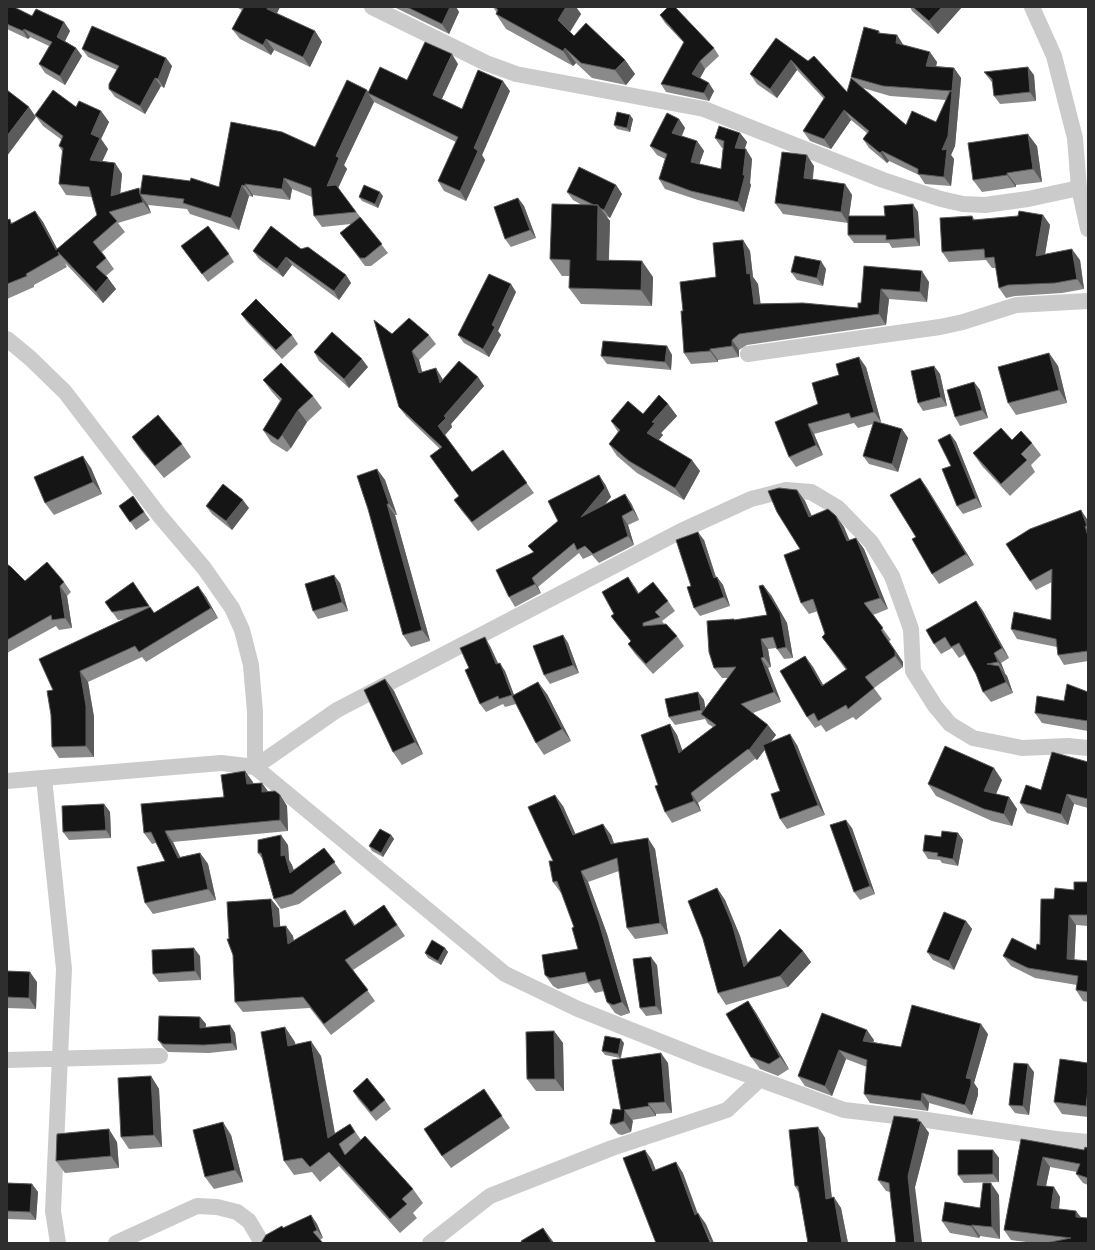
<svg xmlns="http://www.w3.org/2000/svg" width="1095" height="1250" font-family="'IBM Plex Sans',sans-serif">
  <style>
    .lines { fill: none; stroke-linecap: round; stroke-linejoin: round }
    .minor { stroke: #cbcbcb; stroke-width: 16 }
    .wall { fill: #8a8a8a; fill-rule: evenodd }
    .shaded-wall { fill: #5b5b5b }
    .building { fill: #151515; stroke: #5b5b5b }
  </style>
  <rect width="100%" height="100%" fill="#fff"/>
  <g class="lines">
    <path class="minor" d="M372,7L486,63L516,74L704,109L883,180L941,199L963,204L985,205L1028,199L1079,188
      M1032,7L1054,56L1075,138L1079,188L1088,229
      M7,339L30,358L65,392L159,515L204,568L232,608L242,630L251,665L255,712V767
      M748,354L940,327L963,322L1016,305L1088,301
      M255,767L337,710L681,531L751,499L786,490L811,492L838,508L871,542L892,576L911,629L913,671L935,706L950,724L973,738L1022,748L1068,746L1088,748
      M44,778L64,969L53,1211L58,1243
      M7,781L221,763L255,767L505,974L578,1009L704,1059L844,1110L913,1118L1056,1139L1088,1142
      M7,1060L160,1056
      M116,1243L197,1206L217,1207L237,1212L249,1221L262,1243
      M430,1243L490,1196L612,1148L727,1110L760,1079"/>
  </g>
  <path class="wall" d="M236,7H280L277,13L315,31L322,42L310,67L274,50L271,55L240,39L232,29L242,10Z
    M394,7H456L459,12L449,34Z
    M493,7H576L581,14L570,32L574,36L625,60L635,74L626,85L592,78L576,63L573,66L506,29L496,14L497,13Z
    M910,7H962L938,34L912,11Z
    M660,15L714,48L719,56L705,69L700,78L714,91L709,101L666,92L661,84L684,43L665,23Z
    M32,16L64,22L70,31L65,41L76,48L82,56L65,85L45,73L39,64L49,46L30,37L28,39L7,29V24Z
    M879,31L881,34L897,35L903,45L937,62L936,66L954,68L961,78L955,146L951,155L954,159L951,186L925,184L919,175L889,161L887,163L869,148L863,139L867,133L851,120L831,149L810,141L803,131L824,99L797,70L777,98L757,84L750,74L776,38L847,92L853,80L851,77ZM863,88L890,96L946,100L936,122L906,125Z
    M82,49L166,58L172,66L164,88L161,86L145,114L115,97L109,89L117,70L88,57Z
    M458,64L442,99L462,109L510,91L482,155L485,160L466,201L444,191L438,181L456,142L374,102L344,165L347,169L338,188L388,253L371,266H365L340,233L351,224L322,227L314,216L312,197L292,189L290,200L253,195V197L249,196L239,230L190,214L187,209L148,205L151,213L118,223L125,232L102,252L114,269L106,276L116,289L103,303L65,263L67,267L34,285V287L7,299V220L13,223L35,211L43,222L57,249L97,215L92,197L66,195L59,184L62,151L59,146L62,140L43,126L35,115L76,107L101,111L109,122L101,139L108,149L102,161L115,163L122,174L120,194L141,191L219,187L315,147L368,92Z
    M984,72L1034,75L1036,101L1000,104L994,96L993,83L990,80Z
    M633,119L630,132L617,129L614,125Z
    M679,119L685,128L682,136L697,141L704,151L699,164L721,169L723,148H722L715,138L740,133L747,142L744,149L752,159L750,183L751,185L744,212L698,200L665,189L659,179L665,159L657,155L650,146Z
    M1037,146L1042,182L1016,185V187L982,192L973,180Z
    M814,166L813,179L845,184L852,195L849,216H885L918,212L920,246L892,248L889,243H854L848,235V223L783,214L775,203Z
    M616,185L622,194L610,218L606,216L610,221L609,260L653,277L652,306L581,304L569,288L570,276H562L550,259L582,205L573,200L567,192Z
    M383,196L378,208L362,201L359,197Z
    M518,198L524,206L536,238L511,247L505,239Z
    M1043,215L1050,225L1045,254L1080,260L1084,289L1062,293L1015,296L1006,298L999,288L996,268H992L986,260L949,262L942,252L972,216L975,220Z
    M743,240L750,251L753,277L758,284L760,304L858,308L861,303L864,266L929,282L927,302L889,299L886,325L747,345L739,350V357L718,360V362L691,364L684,353L683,311L716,277Z
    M181,246L229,254L234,262L208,282Z
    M301,249L346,275L351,283L339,300L292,265L283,277L259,259L253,251Z
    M826,269L823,286L797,280L791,272Z
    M516,292L498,331L501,335L489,357L464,343L458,335Z
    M241,314L292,335L298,344L282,359L247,322Z
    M392,334L429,335L436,344L419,360L422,372L442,378L443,380L478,377L484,386L451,424L452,427L445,435L472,472L503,450L534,493L478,531L461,510L454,500L459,496L440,449L406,416L399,407Z
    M667,346L672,355L671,370L607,364L601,356Z
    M314,352L368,367L349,388L319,361Z
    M1049,353L1058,366L1067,403L1016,415L1008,403Z
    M934,366L940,374L947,406L923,411L918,403Z
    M866,367L881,422H879L902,429L908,438L898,472L869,464L863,456L873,424L858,428L854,423L814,434L823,455L796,467L789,457L818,404L839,375Z
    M263,380L313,396L322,408L307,422L291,448L287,452L271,442L263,430L280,401L272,392Z
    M974,382L980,390L988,418L960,426L955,417Z
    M668,404L677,416L661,433L663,435L659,440L700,471L684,500L637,473L617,456L609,444L618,432L611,421L643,414Z
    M950,434L956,442L982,507L963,514L957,506L951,466Z
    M132,437L182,444L191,457L164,478L140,449Z
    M1012,440L1032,443L1041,455L1031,465L1035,472L1010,496L982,466L973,453Z
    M91,468L102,494L54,515L45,503Z
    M377,469L385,480L397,515H395L430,641L411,647L403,635Z
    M920,478L927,488L974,565L939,584L932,574L916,537Z
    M605,484L611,497L605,504L631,503L639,520L628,525L634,545L599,563L592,555L583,559L579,553L538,587L541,593L515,607L509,597L533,552L528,546Z
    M797,490L805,501L812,516H836L844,527L849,541L856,538L864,549L888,609L873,615L891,640L889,641L903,662V667L874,688L882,699L856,720L853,717L826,732L821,725L815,728L807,717L805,656L813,667L823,685L846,670L822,637L825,634L818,611L809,614L801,603L800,549Z
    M133,496L150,520L136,530L119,506Z
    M206,506L249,508L232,530L212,514Z
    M1087,519L1088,521V661L1064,665L1058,655L1057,647L1017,639L1011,629L1051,620L1052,582L1036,590L1030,581Z
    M704,540L716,577H717L723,585L730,606L700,616L694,608L691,586Z
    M7,564L25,581L64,582L71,592L67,596L72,628L59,630L56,626L7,653Z
    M133,582L154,613L198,586L206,597L218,618L146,662L142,657L88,682L94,717V757L59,758L52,747L51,715L53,690L124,619L118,620L105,602Z
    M340,583L348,611L318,619L313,611Z
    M635,587L639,594L668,601L675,611L662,621L664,624L677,636L684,646L653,674L635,654L628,644L631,641L618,626L611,616L614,614Z
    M771,595L787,623L793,658L784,659L777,649L776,648L768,649L771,667L768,668L781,702L753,713L776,735L770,742L797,745L825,815L787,829L780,819V791L765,749L757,760L755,759L698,803L701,811L672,823L665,812L658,785L670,724L677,735L682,751L713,727L708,724L705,719L675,725L669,717L698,692L704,700L705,708L728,678H722L714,668L734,619V620L767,615Z
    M976,601L983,611L1009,658L1001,663L1005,673H1004L1007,676L1013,693L991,702L983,692L976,674L965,654L959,658L952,648L941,654L934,644Z
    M563,635L568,643L579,673L550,684L544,675Z
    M490,646L498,663L505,671L514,695L547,694L571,741L544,755L536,743L516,704L505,707L503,704L486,712L480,704L469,668Z
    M385,679L394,691L423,754L402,765L393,752Z
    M1088,692V731L1042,723L1035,713L1064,701Z
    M1088,762V808L1074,804L1068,825L1027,813L1020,803Z
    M245,771L253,784L262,783L268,792L280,795L287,806L288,831L173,842L180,857L200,853L208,864L216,900L153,914L145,903L165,861L156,843L152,844L144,833L224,797Z
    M1002,780L996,794L1009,797L1017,809L1012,826L992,821L936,796L928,784Z
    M104,804L110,812L111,838L69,840L63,832Z
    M563,806L575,834L611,835L614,844L655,849L668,934L635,939L627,928L619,871L588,882L607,934L630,1013L621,1016L615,1013L607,1002L604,991L595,993L588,983L558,989L553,986L545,975L578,949L574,927L562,892L561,893L553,882V861Z
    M852,828L875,894L860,900L854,892Z
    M958,833L963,840L958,866L942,863L940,860L928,859L923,851L941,837Z
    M391,835L394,839L383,857L372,851L369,846Z
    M288,845L289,860L292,865L294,870L324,848L342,873L299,904L281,909L274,899L263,860L258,853Z
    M1088,882V926L1076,925L1074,960L1088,961V1002L1083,1001L1076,990L1077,985L1035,978L1011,966L1003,956L1036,950L1040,945L1054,899L1074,890Z
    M717,888L725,900L740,936L748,963L803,951L811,962L788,987L726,1005L718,993L703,939Z
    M271,899L279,909L280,926L293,936L294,941L345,910L355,925L384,905L405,936L353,970L375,1001L331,1035L310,1008L243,1012L235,1002L233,955L229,939Z
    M966,921L972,929L954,970L933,960L927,952Z
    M445,948L448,952L441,965L428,958L425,953Z
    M200,956L201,980L159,982L153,974Z
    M657,965L662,1014L646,1016L640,1008Z
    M7,969L8,971L37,982L36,1009L7,1008Z
    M748,1001L756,1013L789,1069L778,1076L760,1069L751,1057Z
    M822,1013L874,1040L873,1042L901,1047L988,1034L974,1083L978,1089V1095L972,1115L929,1103L928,1111L870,1103L864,1094L867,1067L846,1059L832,1096L805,1086L798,1076Z
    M200,1017L206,1024L205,1028L230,1025L235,1033L237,1050L209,1053L168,1052L163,1047L158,1040Z
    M554,1031L563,1043L564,1091H536L527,1079Z
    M295,1042V1044L321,1056L335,1133L350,1124L361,1140L413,1189L423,1203L413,1213L417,1218L400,1233L339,1166L320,1182L312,1172L294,1175L284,1161Z
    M624,1043L621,1058L668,1063L672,1113L656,1114V1116L632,1120L631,1132L622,1135L618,1134L610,1124L621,1110L620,1058L605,1055L602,1051Z
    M1088,1063V1117L1062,1114L1054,1102Z
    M1034,1072L1029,1115L1015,1113L1009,1105Z
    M151,1076L159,1089L162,1147L129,1149L121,1137Z
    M353,1091L385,1100L391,1109L376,1121L358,1099Z
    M492,1101L510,1128L451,1168L442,1156Z
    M918,1119L920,1122H921L929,1133L915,1187L890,1192L886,1191L878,1180Z
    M818,1127L825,1138L832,1198L841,1208L848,1243H808L799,1193L795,1186Z
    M231,1135L243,1182L214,1189L205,1177Z
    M1021,1139L1084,1150L1088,1148V1185L1083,1183L1076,1174L1077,1172L1050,1167L1046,1186L1054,1187L1060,1197L1059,1209L1076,1211L1081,1217L1088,1243H1035L1011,1240L1004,1230Z
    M117,1142L119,1168L65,1173L56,1161Z
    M993,1150L999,1158V1182L964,1183L958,1175Z
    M7,1183L32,1184L38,1192L36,1220L7,1219Z
    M999,1195L1000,1239L980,1236L979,1238L950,1233L942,1221L980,1208Z
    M311,1215L317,1224L323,1238L320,1240L283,1228Z"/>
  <path class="shaded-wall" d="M268,7H280L274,19L267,9Z
    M450,7H456L459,12L449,34L442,24Z
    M566,7H576L581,14L568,35L558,20Z
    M942,7H962L938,34L929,21Z
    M64,22L70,31L63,45L57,37Z
    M24,29L30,37L28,39L23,31Z
    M315,31L322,42L310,67L303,57Z
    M897,35L904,46L896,43Z
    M266,39L274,50L271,55L263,45Z
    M76,48L82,56L65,85L60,76Z
    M565,48L576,63L573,66L563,51Z
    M930,52L937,62L934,76L926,66Z
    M452,54L458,64L439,105L433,95Z
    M166,58L172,66L164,88L158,79Z
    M625,60L635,74L626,85L615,70Z
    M791,60L797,70L777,98L770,89Z
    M700,61L705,69L698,82L692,74Z
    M1028,67L1034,75L1036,101L1030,92Z
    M954,68L961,78L959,101L952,91Z
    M155,78L161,86L145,114L140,106Z
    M503,81L510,91L482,155L485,160L466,201L460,191L474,148Z
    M709,83L714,91L709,101L704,93Z
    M367,90L370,95L368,93L374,102L344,165L347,169L334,197L327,186L336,156Z
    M952,91L959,101L955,146L951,155L954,159L951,186L944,177L942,150Z
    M29,107L36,117L7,156V136Z
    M844,110L851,120L831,149L824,139Z
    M101,111L109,122L101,139L108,149L98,171L90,160L91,134Z
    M630,115L633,119L630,132L627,128Z
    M679,119L685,128L678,143L672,133Z
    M740,133L747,142L742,158L735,148Z
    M1028,134L1037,146L1042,182L1033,169Z
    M697,141L704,151L697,171L691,162Z
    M746,149L752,159L750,183L751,185L744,212L738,202L743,175Z
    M882,151L889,161L887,163L880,153Z
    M807,155L814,166L811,189L804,178Z
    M115,163L122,174L119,207L111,196Z
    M1007,173L1016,185V187L1007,175Z
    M284,178L292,189L290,200L282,189Z
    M245,184L253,195V197L245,186Z
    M845,184L852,195L848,223L841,212Z
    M242,185L249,196L239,230L231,218Z
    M616,185L622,194L610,218L604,210Z
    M380,192L383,196L378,208L375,204Z
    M140,194L148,205L151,213L143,202Z
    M518,198L524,206L536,238L530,230Z
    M913,204L918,212L920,246L915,238Z
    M598,205L610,221L608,276L597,260Z
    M35,211L43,222L61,256L56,250Z
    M1043,215L1050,225L1043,266L1036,256Z
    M743,240L750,251L753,277L758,284L762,314L754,304L747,274Z
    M1072,249L1080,260L1084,289L1077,279Z
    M286,257L292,265L283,277L277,269Z
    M642,261L653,277L652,306L641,290Z
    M821,261L826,269L823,286L817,278Z
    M922,271L929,282L927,302L920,292Z
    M346,275L351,283L339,300L334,291Z
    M108,278L116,289L103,303L96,292Z
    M511,284L516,292L498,331L501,335L489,357L483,349L492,325Z
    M881,289L889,299L886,325L879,314Z
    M732,340L739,350V357L732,346Z
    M667,346L672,355L671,370L665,362Z
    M710,349L718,360V362L710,351Z
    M412,351L419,360L425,383L419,373Z
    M1049,353L1058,366L1067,403L1059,390Z
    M859,357L866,367L881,422L874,412Z
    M362,359L368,367L349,388L344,379Z
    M934,366L940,374L947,406L941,397Z
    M436,368L442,378L446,392L440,383Z
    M478,377L484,386L451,424L452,427L445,435L438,426L444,416Z
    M974,382L980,390L988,418L982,410Z
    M668,404L677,416L661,433L663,435L655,444L647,433L652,422Z
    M298,410L307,422L291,448L282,435Z
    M808,424L814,434L823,455L816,445Z
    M902,429L908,438L898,472L892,464Z
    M950,434L956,442L982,507L976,498Z
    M83,456L91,468L102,494L93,482Z
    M692,460L700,471L684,500L675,488Z
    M377,469L385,480L397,515L389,504Z
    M599,475L605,484L611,497L587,526L581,517Z
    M920,478L927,488L974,565L966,554Z
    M797,490L805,501L817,529L809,517Z
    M625,494L631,503L639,520L633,510Z
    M243,500L249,508L232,530L226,521Z
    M387,504L395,515L430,641L422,630Z
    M1081,510L1087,519L1088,527L1087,526Z
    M622,516L628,525L634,545L628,536Z
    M836,516L844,527L855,553L847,541Z
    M1085,526L1088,531V536Z
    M698,532L704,540L719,587L714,578Z
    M856,538L864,549L888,609L880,598Z
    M334,575L340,583L348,611L342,602Z
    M628,577L635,587L645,604L638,594Z
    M717,577L723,585L730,606L724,597Z
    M532,578L538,587L541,593L535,584Z
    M763,585L771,595L787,623L793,658L786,647Z
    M60,586L67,596L72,628L65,618Z
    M198,586L206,597L218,618L211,608Z
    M976,601L983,611L1009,658L1002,648Z
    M881,630L903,662V667L895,656Z
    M563,635L568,643L579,673L573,665Z
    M485,637L490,646L502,672L496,664Z
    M761,639L768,649L771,667L764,657Z
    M994,653L1001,663L1005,673L998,662Z
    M805,656L813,667L830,697L822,686Z
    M761,658L768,668L781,702L774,692Z
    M500,663L505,671L517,703L512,695Z
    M999,666L1007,676L1013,693L1006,682Z
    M80,671L88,682L94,717V757L86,746Z
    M385,679L394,691L423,754L415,742Z
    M538,682L547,694L571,741L562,729Z
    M698,692L704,700L707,718L701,710Z
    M670,724L677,735L687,763L679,753Z
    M768,725L776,735L757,760L749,750Z
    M790,734L797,745L825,815L818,805Z
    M994,768L1002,780L992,803L984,791Z
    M245,771L253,782L255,795L247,784Z
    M262,783L270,794L262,792Z
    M691,793L698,803L701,811L694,801Z
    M1067,794L1074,804L1068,825L1061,814Z
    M280,795L287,806L288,831L280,820Z
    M555,795L563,806L581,846L573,835Z
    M1009,797L1017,809L1012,826L1004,814Z
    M104,804L110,812L111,838L106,830Z
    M846,820L852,828L875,894L870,886Z
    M603,824L611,835L618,855L611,844Z
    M165,831L173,842L186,869L178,858Z
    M958,833L963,840L958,866L953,859Z
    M281,835L288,845L289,860L292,865L297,883L290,873L281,856Z
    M391,835L394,839L383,857L381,853Z
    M648,838L655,849L668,934L660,923Z
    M200,853L208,864L216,900L208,889Z
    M581,871L588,882L607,934L630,1013L622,1002Z
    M717,888L725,900L740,936L752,979L744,967Z
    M271,899L279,909L281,938L274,927Z
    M345,910L352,921L361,937L354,926Z
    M1069,915L1076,925L1074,969L1067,959Z
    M966,921L972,929L954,970L949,961Z
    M286,926L293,936L295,955L288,944Z
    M194,948L200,956L201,980L195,971Z
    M445,948L448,952L441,965L438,961Z
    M803,951L811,962L788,987L780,976Z
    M651,957L657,965L662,1014L656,1006Z
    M30,972L37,982L36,1009L29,998Z
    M748,1001L756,1013L789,1069L780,1057Z
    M200,1017L206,1024L205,1036L200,1028Z
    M981,1024L988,1034L974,1083L978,1089V1095L972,1115L965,1105L966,1078Z
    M230,1025L235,1033L237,1050L232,1043Z
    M285,1027L295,1042L298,1060L288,1046Z
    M867,1030L874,1040L870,1050L863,1041Z
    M554,1031L563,1043L564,1091L555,1079Z
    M621,1039L624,1043L620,1058L618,1054Z
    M311,1041L321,1056L338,1152L328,1138Z
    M839,1050L846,1059L832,1096L825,1086Z
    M661,1053L668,1063L672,1113L665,1102Z
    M1028,1064L1034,1072L1029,1115L1023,1106Z
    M151,1076L159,1089L162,1147L154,1135Z
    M1088,1089V1109L1086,1106Z
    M922,1093L929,1103L928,1111L921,1101Z
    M648,1103L656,1114V1116L649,1106Z
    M625,1111L633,1121L631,1132L624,1121Z
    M918,1119L921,1123V1122L929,1133L915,1187L922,1243H915L908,1176Z
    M223,1122L231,1135L243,1182L235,1170Z
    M818,1127L825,1138L833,1209L826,1199Z
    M109,1129L117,1142L119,1168L111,1156Z
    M645,1150L652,1160L660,1181L653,1171Z
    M993,1150L999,1158V1182L993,1174Z
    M1043,1157L1050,1167L1044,1195L1037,1185Z
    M676,1162L683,1173L702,1225L695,1215Z
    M991,1183L999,1195L1000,1239L992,1227Z
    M32,1184L38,1192L36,1220L30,1212Z
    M1054,1187L1060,1197L1058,1218L1051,1208Z
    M834,1197L841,1208L848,1243H842Z
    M1076,1211L1083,1221L1076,1217Z
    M698,1213L706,1224L714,1243H711Z
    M311,1215L317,1224L323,1238L317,1230Z
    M972,1225L980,1236L979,1238L971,1226Z
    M543,1228L552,1240L554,1243H552Z"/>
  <path class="building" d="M8,7H14L32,16L36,9L64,22L57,37L76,48L60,76L39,64L52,42L24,29L23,31L7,24V9Z
    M244,7H268L267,9L315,31L303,57L266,39L263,45L232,29Z
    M407,7H450L442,24Z
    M495,7H566L558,20L574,36L586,23L625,60L615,70L581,63L565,48L563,51L496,14L498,10Z
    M668,7H675L714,48L700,61L692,74L709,83L704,93L661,84L684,42L660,15Z
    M913,7H942L929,21Z
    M92,26L166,58L158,79L155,78L140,106L109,89V84L119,66L82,49Z
    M864,27L879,31L878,33L897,35L896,43L930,52L926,66L954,68L952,91L883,86L851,77Z
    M776,38L808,61L814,56L847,92L851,78L906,125L912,111L936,122L950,91H952L948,136L942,150L947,149L944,177L918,174V169L882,151L880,153L863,139L869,131L844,110L824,139L803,131L825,97L791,60L770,89L750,74Z
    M425,42L452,54L433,95L462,109L478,70L503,81L474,148L478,151L460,191L438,181L458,137L368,93L380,67L407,80Z
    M1028,67L1030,92L994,96L992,79L984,72Z
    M347,80L367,90L336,156L339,158L327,186L336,185L356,212L314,216L311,188L284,178L282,189L245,184V186L242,185L231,218L183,203L184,199L140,194L143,202L109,212L117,221L93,242L106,258L96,267L108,278L96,292L58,252L59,255L26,274L27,276L7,284V220L10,219L11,224L35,211L56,250L97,215L89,187L59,184L63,148L59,146L63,136L35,115L53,90L76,107L79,101L101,111L91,134L100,138L90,160L115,163L111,196L139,188L140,194L143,175L190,181L191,178L219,187L231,122L282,132L315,147Z
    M7,90L29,107L7,136Z
    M617,112L630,115L627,128L614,125Z
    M667,113L679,119L672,133L697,141L691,162L721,169L724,141L715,138L719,126L740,133L735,148L746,149L743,175H745L738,202L691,191L659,179L667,154L650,146Z
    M1028,134L1033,169L1007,173V175L973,180L968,143Z
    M782,152L807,155L804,178L845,184L841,212L775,203Z
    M579,167L616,185L604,210L600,208L598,205H594L567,192Z
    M364,185L380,192L375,204L359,197Z
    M518,198L530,230L505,239L494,207Z
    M552,204L598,205L597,260L642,261L641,290L569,288L570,260L550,259Z
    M913,204L915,238L886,240V235H848V216H885L884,206Z
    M1019,211L1043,215L1036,256L1072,249L1077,279L1055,283L1008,285L999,288L994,257L985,258L984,249L942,252L940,218L972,216L973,220L1018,216Z
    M360,217L382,244L365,258H360L340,233Z
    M208,226L229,254L202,274L181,246Z
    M271,226L301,249L308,247L346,275L334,291L286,257L277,269L253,251Z
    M743,240L747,274L750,273L754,304L803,303L858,308V303H861L864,266L922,271L920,292L881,289L879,314L739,334L732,340V346L710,349V351L684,353L681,311H683L680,282L716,277L713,243Z
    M795,256L821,261L817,278L791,272Z
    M489,274L511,284L492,325L495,327L483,349L458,335Z
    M256,299L292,335L276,350L241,314Z
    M409,318L429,335L412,351L419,373L436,368L440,383L459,361L478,377L444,416L446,418L438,426L472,472L503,450L527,483L472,522L454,500L459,496L430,456L442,447L399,407L374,320L392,334Z
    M332,332L362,359L344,379L314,352Z
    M603,341L667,346L665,362L601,356Z
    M1049,353L1059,390L1008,403L998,367Z
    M859,357L874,412L851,418L849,413L808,424L816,445L789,457L775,422L818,404L812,383L839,375L836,364Z
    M281,363L313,396L298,410L282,435L278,440L263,430L282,399L263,380Z
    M934,366L941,397L918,403L911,371Z
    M974,382L982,410L955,417L947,390Z
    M659,395L668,404L652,422L655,423L647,433L692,460L675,488L629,461L609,444L620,430L611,421L628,401L643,414Z
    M158,415L182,444L155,466L132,437Z
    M874,421L902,429L892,464L863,456Z
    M1001,428L1012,440L1021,431L1032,443L1021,454L1027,460L1001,484L973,453Z
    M950,434L976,498L957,506L942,469L951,466L938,440Z
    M83,456L93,482L45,503L34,477Z
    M377,469L389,504H387L422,630L403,635L368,509L357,476Z
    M599,475L605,488L581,517L625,494L633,510L622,516L628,536L593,554L585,546L577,550L574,543L532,578L535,584L509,597L496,570L534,552L528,546L558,521L548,501Z
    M920,478L966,554L932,574L912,539L916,537L890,495Z
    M223,484L243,500L226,521L206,506Z
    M779,488L797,490L809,517L828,509L836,516L847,541L856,538L880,598L864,603L883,628L881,630L895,651V656L865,677L874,688L848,709L846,705L818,721L814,713L807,717L780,671L805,656L822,686L847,669L822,637L825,634L813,599L801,603L784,555L800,549L777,512L768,491Z
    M133,496L144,512L130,522L119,506Z
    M1081,510L1087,526H1085L1088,536V651L1058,655L1056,639L1011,629L1014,612L1051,620L1052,569L1030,581L1006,544L1030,529Z
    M698,532L714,578L717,577L724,597L694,608L687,587L691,586L676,540Z
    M47,562L64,582L60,586L65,618L52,620L51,615L7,640V564L11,567L25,581Z
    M334,575L342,602L313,611L305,584Z
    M628,577L638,594L653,582L668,601L655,612L660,617L643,623V626L666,624L677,636L646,664L628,644L631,641L611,616L614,614L602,592Z
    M133,582L149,606L112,612L105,602Z
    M763,585L780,613L786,647L777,649L773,637L761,639L764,657L761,658L774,692L741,704L768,725L749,750L748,749L691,793L694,801L665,812L655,786L658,785L641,735L670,724L679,753L716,725L701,714L736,667L714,668L709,652L707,621L734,619V620L767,615L759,586Z
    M198,586L211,608L139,652L135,646L80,671L86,706V746L52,747L51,715L47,691L53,690L39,659L150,607L154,613Z
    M976,601L1002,648L994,653L998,662L987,664L999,666L1006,682L983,692L976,674L959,643L951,647L945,637L934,644L926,630Z
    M563,635L573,665L544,675L533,646Z
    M485,637L496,664L500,663L512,695L499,699L498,696L480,704L465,670L469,668L460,648Z
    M385,679L415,742L393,752L364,690Z
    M538,682L562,729L536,743L512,696Z
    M1067,684L1088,692V721L1035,713L1037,696L1064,701Z
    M698,692L701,710L669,717L665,699Z
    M790,734L818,805L780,819L771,794L780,791L763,745Z
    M945,746L994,768L984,791L1009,797L1004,814L984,809L928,784Z
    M1052,752L1088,762V799L1067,794L1061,814L1020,803L1026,785L1041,790Z
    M245,771L247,784L262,783V792L275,791L280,795V820L165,831L178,858L200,853L208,889L145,903L137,867L165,861L151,832L144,833L141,804L224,797L221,775Z
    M555,795L573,835L603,824L611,844L648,838L660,923L627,928L617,858L581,871L599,923L622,1002L613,1005L607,1002L600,979L588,982L585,972L550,978L545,975L542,955L578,949L572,928L574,927L557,881L553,882L549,861H553L528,807Z
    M104,804L106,830L63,832L62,806Z
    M846,820L870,886L854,892L830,825Z
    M380,829L391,835L381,853L369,846Z
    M942,831L958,833L953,859L937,856L938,853L923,851L925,835L941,837Z
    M281,835V856L285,855L290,873L324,848L335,862L292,894L274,899L261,853H258V840Z
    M1074,882H1088V915H1069L1067,959L1088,961V992L1076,990L1078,976L1028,968L1003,956L1012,938L1036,950L1037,944L1040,945L1041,899H1054L1055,888L1074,890Z
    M717,888L732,924L744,967L780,929L803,951L780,976L718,993L703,939L688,901Z
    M271,899L274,927L286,926L288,944L345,910L354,926L384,905L397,925L345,960L368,990L324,1024L303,997L235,1002L233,955L227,939H229L227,902Z
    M944,912L966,921L949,961L927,952Z
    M432,940L445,948L438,961L425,953Z
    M194,948L195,971L153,974L152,950Z
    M651,957L656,1006L640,1008L633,959Z
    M7,971L30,972L29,998L7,997Z
    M748,1001L780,1057L769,1064L751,1057L726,1014Z
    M912,1005L981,1024L966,1078L971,1079V1085L965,1105L922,1093L921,1101L864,1094L867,1060L839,1050L825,1086L798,1076L822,1013L867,1030L863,1041L901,1047Z
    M159,1016L200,1017V1028L230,1025L232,1043L204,1045L163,1044L158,1040Z
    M285,1027L288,1046L311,1041L328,1138L350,1124L355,1132L339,1144L345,1155L365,1136L413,1189L402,1199L407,1204L390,1219L329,1152L310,1167L302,1158L284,1161L261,1032Z
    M554,1031L555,1079H527L526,1032Z
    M605,1036L621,1039L618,1054L602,1051Z
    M661,1053L665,1102L648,1103L649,1106L624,1110L625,1111L624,1121L615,1124H610L613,1109L621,1110L612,1060Z
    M1060,1059L1088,1063V1089L1086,1106L1054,1102Z
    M1014,1063L1028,1064L1023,1106L1009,1105Z
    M151,1076L154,1135L121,1137L118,1078Z
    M367,1078L385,1100L371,1112L353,1091Z
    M484,1089L502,1116L442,1156L424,1129Z
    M894,1116L918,1119L917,1121L921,1122L908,1176L915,1243H896L889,1183L878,1180Z
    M223,1122L235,1170L205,1177L193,1130Z
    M818,1127L826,1199L834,1197L842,1243H808L798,1186H795L789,1130Z
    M109,1129L111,1156L56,1161L57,1134Z
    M1021,1139L1084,1150L1085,1147L1088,1148V1178L1076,1174L1080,1164L1043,1157L1037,1185L1054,1187L1051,1208L1076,1211V1217L1088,1218V1243H1046L1071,1238L1004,1230Z
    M645,1150L653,1171L676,1162L695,1215L698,1213L710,1242L709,1243H656L623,1158Z
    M958,1150H993V1174L958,1175Z
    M7,1183L32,1184L30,1212L7,1211Z
    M983,1183H991L992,1227L972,1225L971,1226L942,1221L945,1202L980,1208Z
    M311,1215L317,1230L313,1232L323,1243H261L266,1235L282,1226L283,1228Z
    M543,1228L552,1243H522L521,1241Z"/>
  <rect width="1095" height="1250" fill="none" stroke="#2e2e2e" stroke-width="16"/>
</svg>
